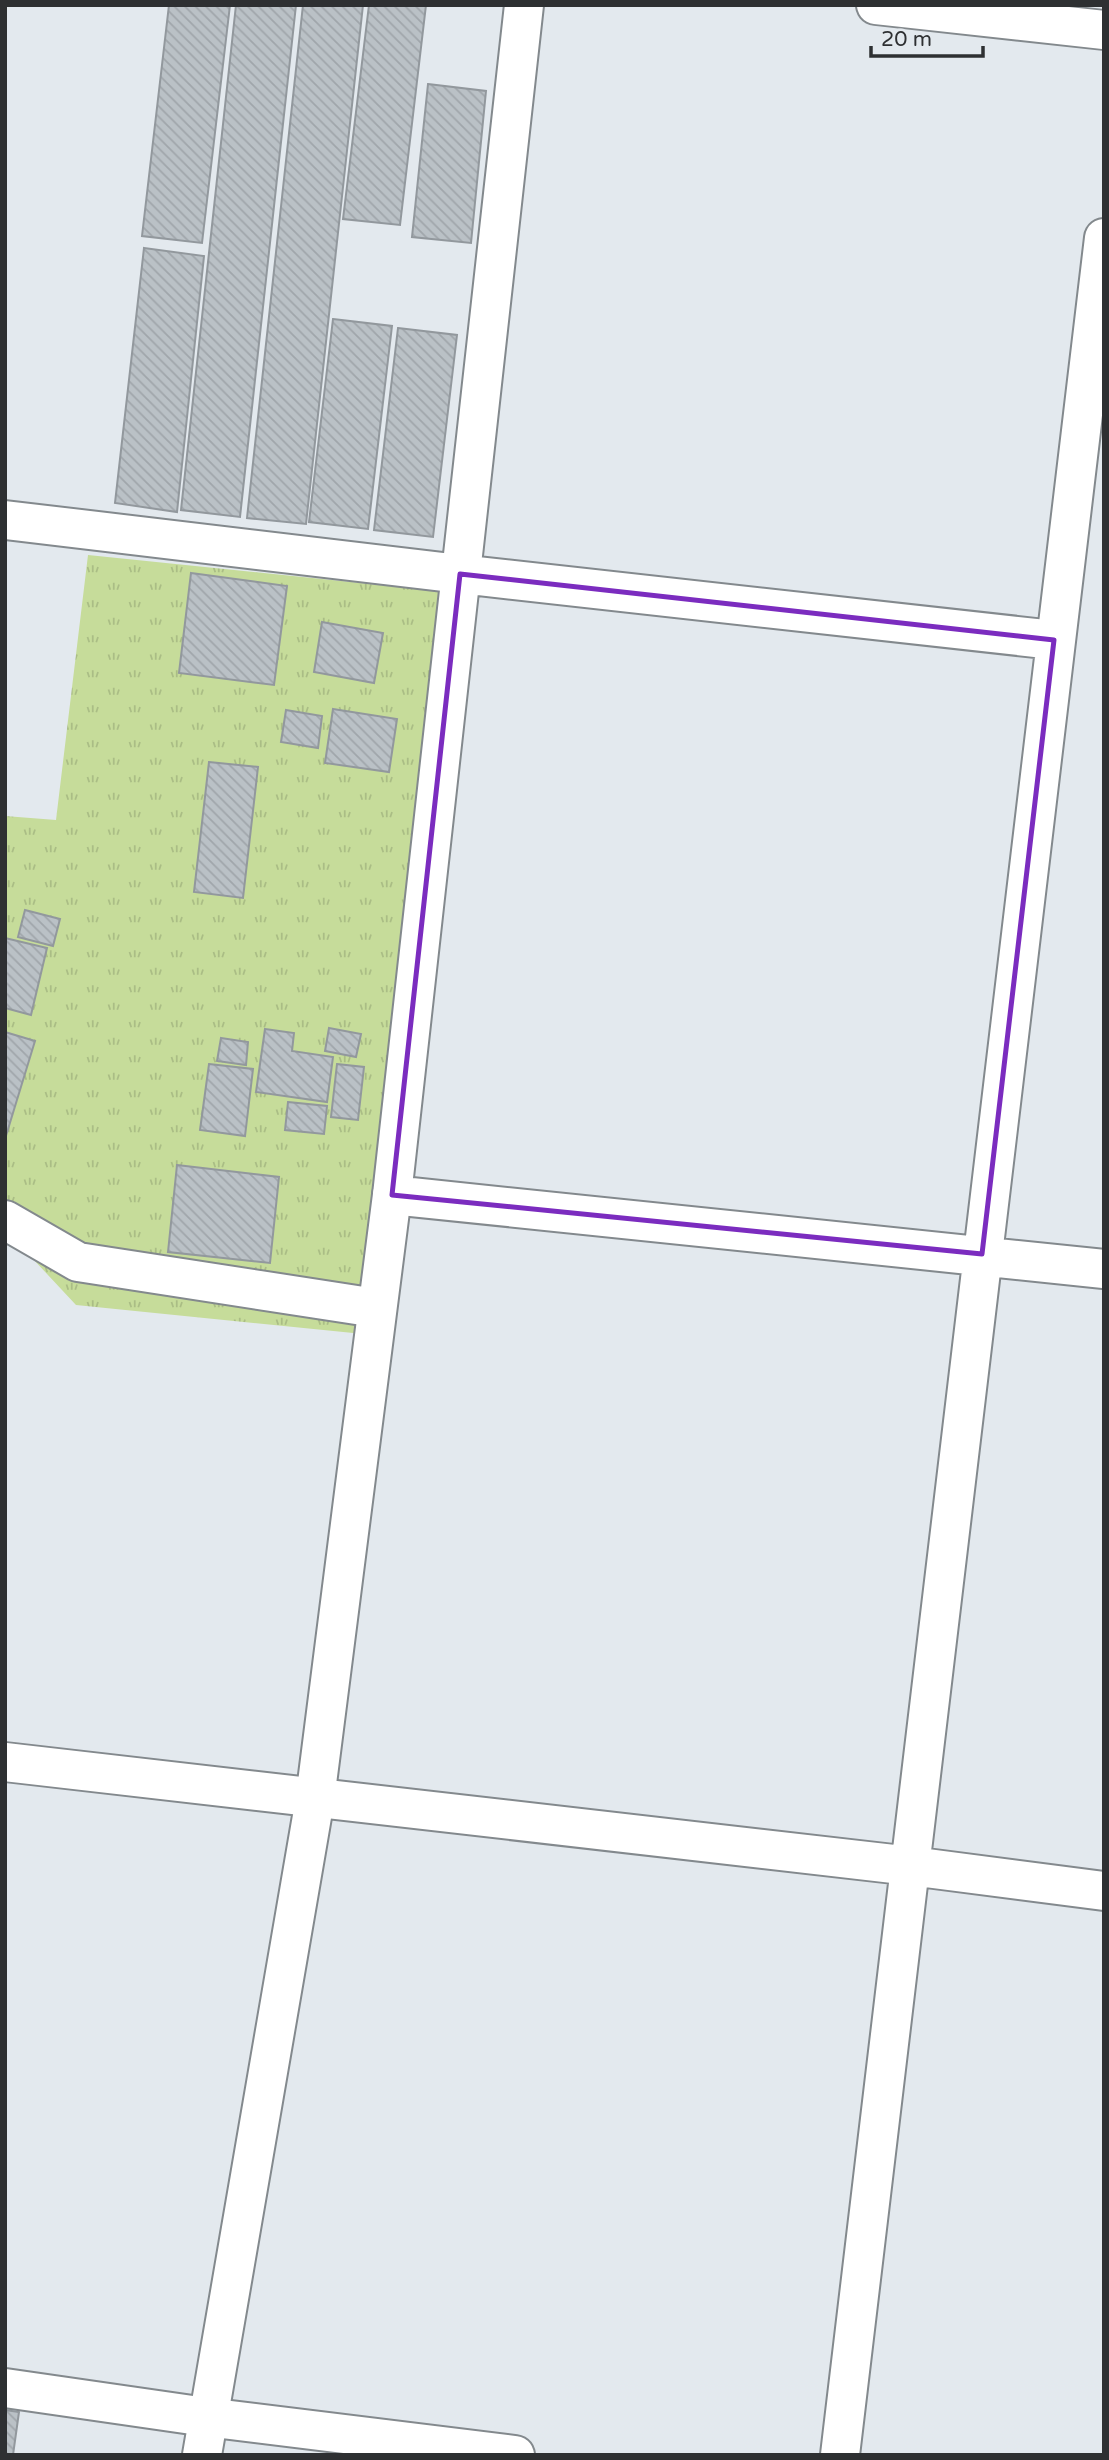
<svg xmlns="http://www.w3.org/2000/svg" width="1109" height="2460" font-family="'Varela Round',sans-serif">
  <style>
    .grass { fill: url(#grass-tufts) }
    .building { fill: url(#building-back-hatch); stroke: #92989d; stroke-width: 2 }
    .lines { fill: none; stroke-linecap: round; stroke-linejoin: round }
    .minor-casing { stroke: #83898d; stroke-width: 42 }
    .tertiary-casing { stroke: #83898d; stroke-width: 42 }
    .minor { stroke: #fff; stroke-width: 38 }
    .tertiary { stroke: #fff; stroke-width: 38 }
    .marked { fill: none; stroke: #7b2cbf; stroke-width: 5; stroke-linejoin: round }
  </style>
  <defs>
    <pattern id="grass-tufts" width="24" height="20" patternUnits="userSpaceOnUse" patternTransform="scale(1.75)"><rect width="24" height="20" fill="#c6dc9a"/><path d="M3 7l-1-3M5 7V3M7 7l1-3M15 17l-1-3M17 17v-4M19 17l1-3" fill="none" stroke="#aabd85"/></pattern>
    <pattern id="building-back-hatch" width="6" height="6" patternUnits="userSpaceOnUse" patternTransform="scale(1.75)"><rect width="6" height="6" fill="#bac1c6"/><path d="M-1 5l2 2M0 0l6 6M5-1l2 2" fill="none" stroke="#a0a6ab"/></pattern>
  </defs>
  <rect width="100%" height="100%" fill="#e3e9ee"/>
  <path class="grass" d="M88,555L458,593L373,1335L76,1305L5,1229V816L56,820Z"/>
  <path class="building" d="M169,5H230L202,243L142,236Z
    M236,5H296L240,517L181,510Z
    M303,5H363L306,524L247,518Z
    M369,5H426L400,225L343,219Z
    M428,84L486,91L471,243L412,237Z
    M144,248L204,256L177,512L115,503Z
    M333,319L392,326L368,529L309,522Z
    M398,328L457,335L433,537L374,530Z
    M191,573L287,586L274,685L179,673Z
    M322,622L383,633L374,683L314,672Z
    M333,709L397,719L389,772L325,763Z
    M286,710L322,716L318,748L281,742Z
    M209,762L258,767L243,898L194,892Z
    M25,910L60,919L53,946L18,937Z
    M5,938L47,948L31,1015L5,1008Z
    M329,1028L361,1034L356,1057L325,1051Z
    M265,1029L294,1033L292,1051L333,1057L327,1102L256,1092Z
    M5,1032L35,1041L5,1139Z
    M221,1038L248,1042L246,1065L217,1061Z
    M209,1064L253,1069L245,1136L200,1130Z
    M337,1064L364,1067L358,1120L331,1117Z
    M288,1102L327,1106L324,1134L285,1130Z
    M177,1165L279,1177L270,1263L168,1252Z
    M5,2410L19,2412L13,2455H5Z"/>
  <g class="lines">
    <g class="minor-casing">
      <path id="minor" d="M524,5L392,1195L1104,1269
        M876,5L1104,30
        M5,520L460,574L1054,640
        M5,1220L78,1262L376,1308
        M5,1762L911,1866L1104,1891
        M5,2388L206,2417L515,2455
        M840,2455L1104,238"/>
    </g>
    <g class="tertiary-casing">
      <path id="tertiary" d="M202,2455L315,1799L392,1195"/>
    </g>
    <use href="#minor" class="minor"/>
    <use href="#tertiary" class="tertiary"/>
  </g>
  <path class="marked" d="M460,574L1054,640L982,1254L392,1195Z"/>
  <rect width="1109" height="2460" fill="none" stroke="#2e3032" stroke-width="14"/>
  <path d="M871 46v10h112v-10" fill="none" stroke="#2e3032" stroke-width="3.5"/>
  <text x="881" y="46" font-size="21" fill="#2e3032" stroke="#e3e9ee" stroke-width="5" paint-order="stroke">20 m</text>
</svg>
